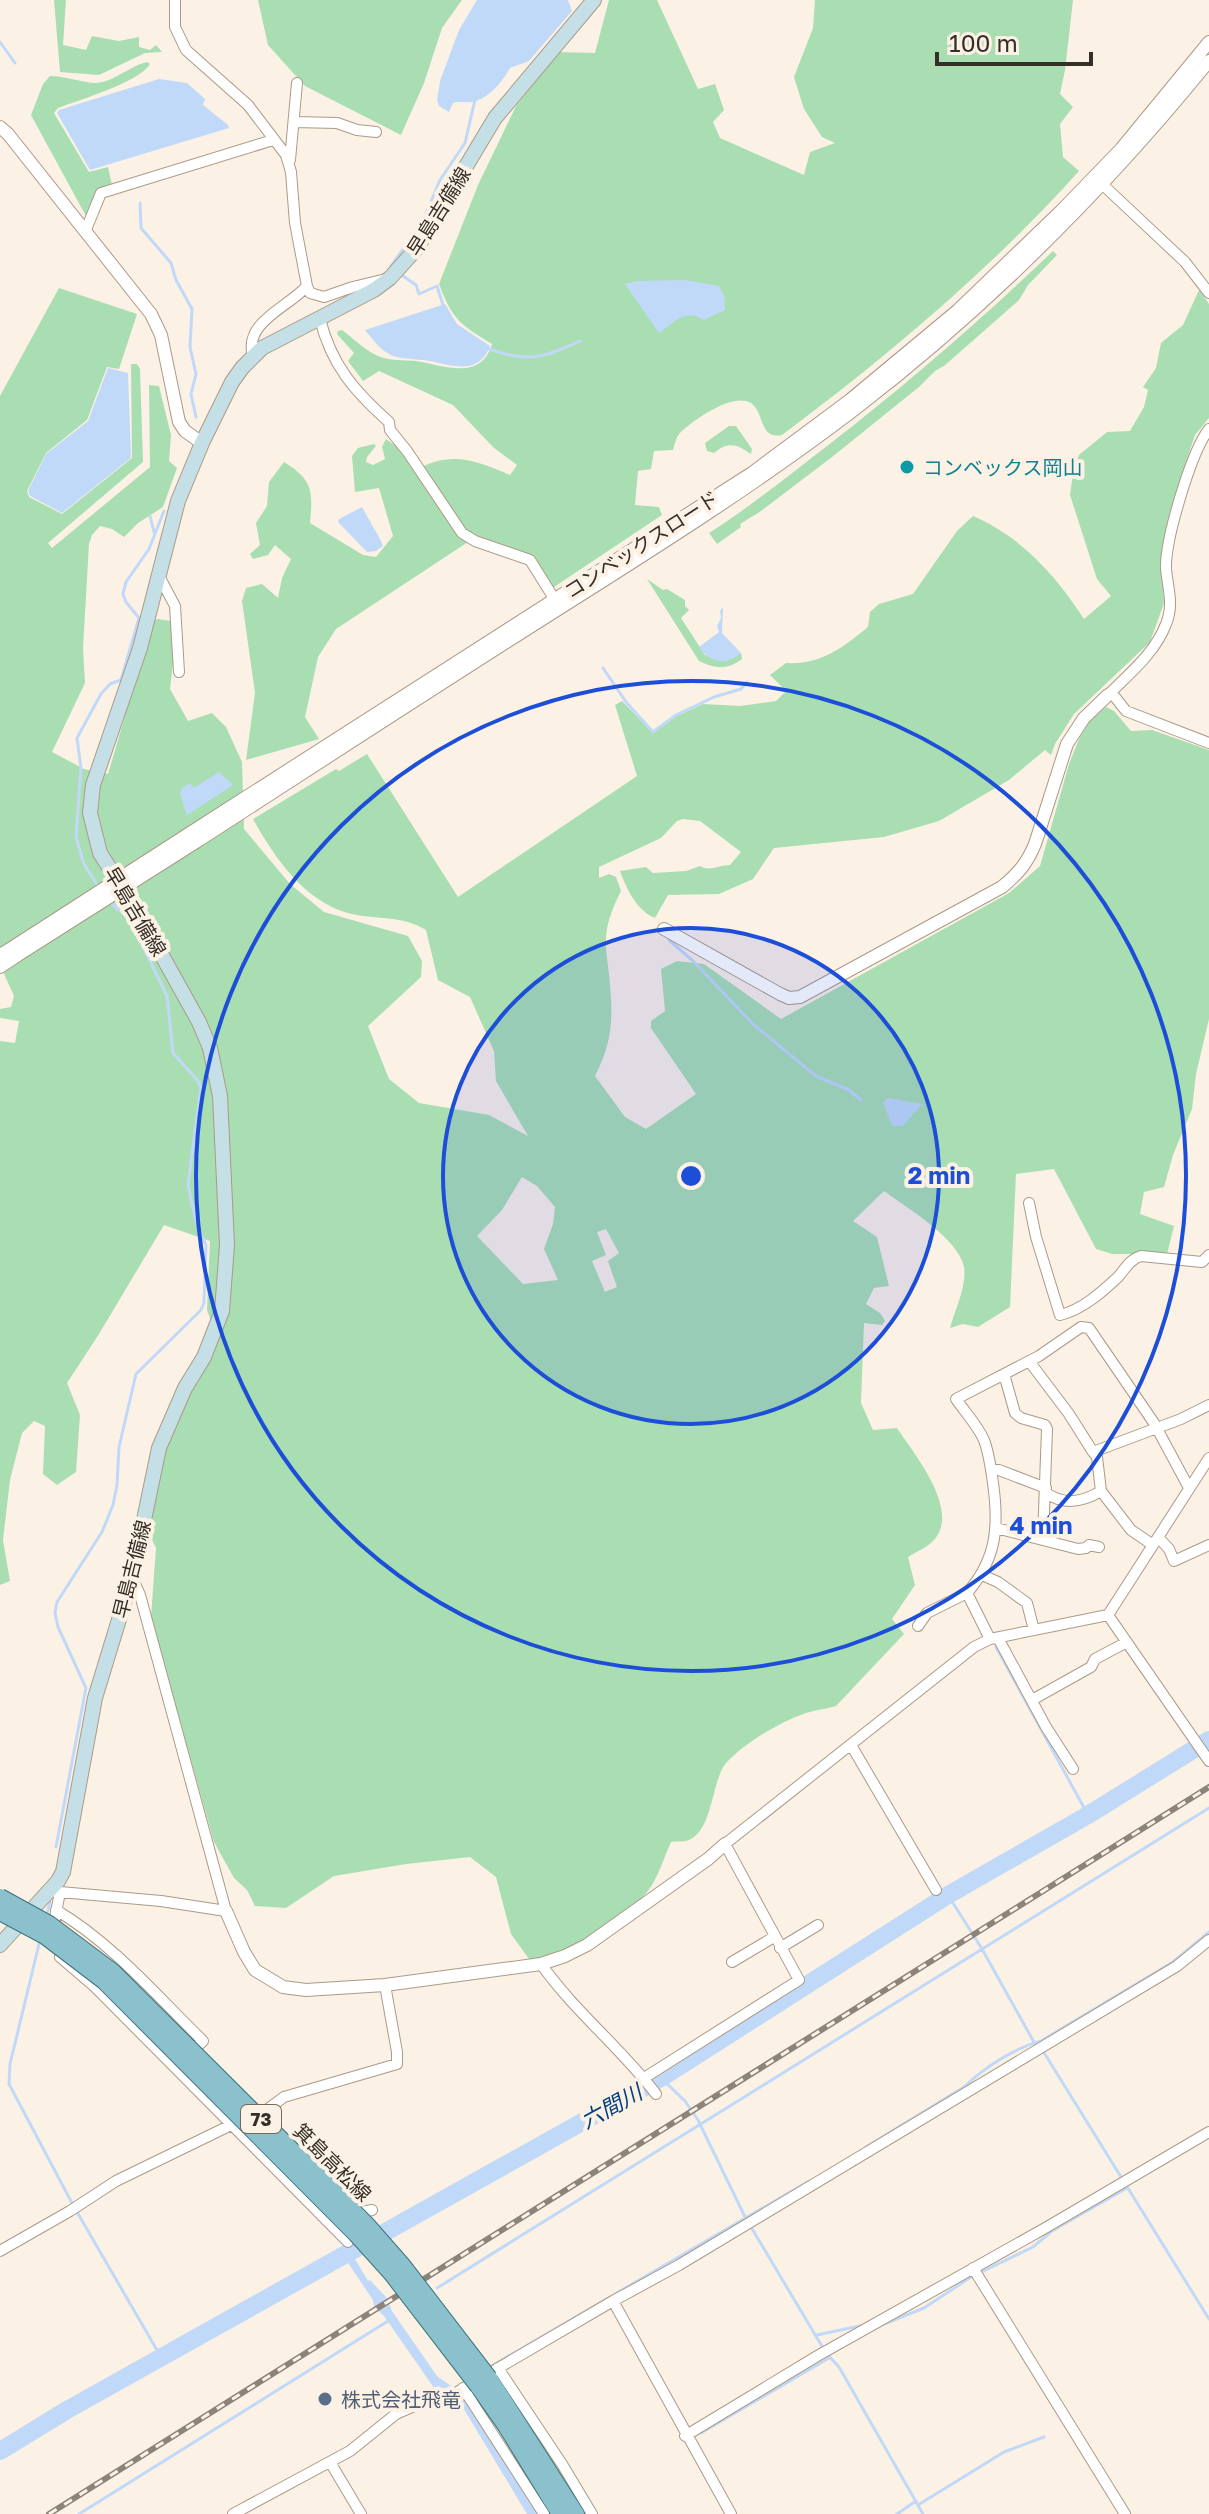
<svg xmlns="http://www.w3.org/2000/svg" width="1209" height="2514" font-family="'Golos Text','Noto Sans JP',sans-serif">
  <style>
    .green { fill: #a9deb2; fill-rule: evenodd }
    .water { fill: #c1d9f8 }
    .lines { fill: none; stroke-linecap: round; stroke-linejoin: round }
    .stream { stroke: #c1d9f8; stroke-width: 3 }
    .river { stroke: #c1d9f8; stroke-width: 18 }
    .minor-casing { stroke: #ab9a87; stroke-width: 12 }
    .tertiary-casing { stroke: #ab9a87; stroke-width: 14 }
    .secondary-casing { stroke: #ab9a87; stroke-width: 16 }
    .primary-casing { stroke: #3a737d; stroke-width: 18 }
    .minor { stroke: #fff; stroke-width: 10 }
    .tertiary { stroke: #fff; stroke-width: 12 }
    .secondary { stroke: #c4e0e6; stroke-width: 14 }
    .primary { stroke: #8ac1cd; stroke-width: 16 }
    .rail-casing { stroke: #8c8379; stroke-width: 6 }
    .rail { stroke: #fcf1e5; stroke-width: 3; stroke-dasharray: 9; stroke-linecap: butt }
    .tertiary-bridge-casing { stroke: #ab9a87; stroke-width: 14; stroke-linecap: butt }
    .primary-bridge-casing { stroke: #3a737d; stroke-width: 18; stroke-linecap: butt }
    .tertiary-bridge { stroke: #fff; stroke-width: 12 }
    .primary-bridge { stroke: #8ac1cd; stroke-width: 16 }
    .ring { fill: none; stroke: #1d4ed8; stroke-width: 4 }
    .culture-dot { fill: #0f9aa8; stroke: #fcf1e5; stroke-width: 3 }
    .service-dot { fill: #5c6f8a; stroke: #fcf1e5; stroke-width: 3 }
    .labels { text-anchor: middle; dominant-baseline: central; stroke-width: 8; stroke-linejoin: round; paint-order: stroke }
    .shield { fill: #fcf1e5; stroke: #716960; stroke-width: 2 }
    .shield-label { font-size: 18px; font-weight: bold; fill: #362f27 }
    .street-label { font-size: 20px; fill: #362f27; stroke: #fcf1e5 }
    .culture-label { font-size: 20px; fill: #0d838f; stroke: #fcf1e5; text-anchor: start }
    .service-label { font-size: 20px; fill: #4e5e75; stroke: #fcf1e5; text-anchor: start }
    .water-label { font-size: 22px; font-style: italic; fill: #013f80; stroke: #fcf1e5 }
    .centre { fill: #1d4ed8; stroke: #fcf1e5; stroke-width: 4 }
    .ring-label { font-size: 24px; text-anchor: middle; font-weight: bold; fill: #1d4ed8; stroke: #fcf1e5; stroke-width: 8; stroke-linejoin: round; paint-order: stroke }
  </style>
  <rect width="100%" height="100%" fill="#fcf1e5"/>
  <path class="green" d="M54,0H66L63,45L86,50L92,36L119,41L139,37V47L150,50L156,45L162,52L145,53L99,75L60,72Z
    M258,0H462L442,28L424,83L401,135L305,86L268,45Z
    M609,0H657L698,89L715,84L724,110L713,122L720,138L804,175L810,152L835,143L822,137L804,109L794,77L813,28L815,0H1073L1065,70L1060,94L1073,107L1060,124L1063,157L1079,171C990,270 889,355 782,435C759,440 765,413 751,403C733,392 693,420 680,433C676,437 675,444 673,450L654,451L651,469L638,471L635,505L659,507L662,515L551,589L534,561L468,542L336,629L318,657L305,717L319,739L246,760L255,693L242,601L246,588L262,584L278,598L282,578L291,559L275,545L268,555L253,559L250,554L260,545L256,523L267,506L269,482L284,462C313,480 313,491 310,523L363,555L376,557L393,536L379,488L355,492L352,456L358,448L374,444L376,446L367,457L366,462L373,465L385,459L382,447L386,439L396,446L414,471C450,450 475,460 510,475L517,465L494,448L453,405L379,371L363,381L348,361L354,353L337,334L338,331L342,330C353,338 366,351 378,356C388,361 405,360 416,361C443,365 481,382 492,344C460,324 453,321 439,284L478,185L516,106L558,52L595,53Z
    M147,62L150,64C140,82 79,100 58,108L54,113L89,172L108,167L112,185L97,190L87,218L31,115L43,84L50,76C65,76 80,82 94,83C113,83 129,66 147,62Z
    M1053,251L1057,255L1028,285L1019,300L944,366L935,371L919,387L832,457L761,511L740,524L741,527L717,544L709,533C750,507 788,476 827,446C906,385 981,320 1053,251Z
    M59,288L137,314L119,369L107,367L87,420L46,453L27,491L29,497L62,514L132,458L131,364H137L140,369L143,462L48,543L52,548L150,467L149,385L159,386L171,435L169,461L177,468L163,507L138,523L124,537L112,529L100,526L92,535L89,544L83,648L85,683L52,752L84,769L108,774L153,621L158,619L171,621L174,654L170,689L188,721L212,713L226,727L242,762L244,829L290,884L324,912L408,936L422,961L421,977L368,1026L389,1079L419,1103L489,1115L528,1136L496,1081L494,1051L470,997L438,980L426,930C403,915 374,920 348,913C304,901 274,857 253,819L336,769L339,771L367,754L458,897L637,776L615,705L622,701L653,733L677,716L703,704L740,706L776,701L786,691L770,675L786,663C821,665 842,648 868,627L870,612L879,604L913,594L957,531L973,516C1022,537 1056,576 1084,619L1111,596L1097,579L1070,495L1074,466L1079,455L1107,432L1130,431L1144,407L1148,390L1143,387L1156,368L1161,343L1183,325L1199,290L1209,304V418L1195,435L1176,491L1161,555L1164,603L1150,642L1074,714L1055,744L1051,755L1045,750L1009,780L939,821L884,837L774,848L753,879L719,894L668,895L655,918C637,911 626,888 620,871L646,867L653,873L686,871L700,866C710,872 719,865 730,865L741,852L700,821L683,819L677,821L661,838L599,867V878L609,874L616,877L621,891C614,905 607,921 606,937C605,949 608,963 609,974C613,1015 614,1039 595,1076L625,1117L646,1129L696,1094L651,1028V1021L665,1011L661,969L677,961L704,964L781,1019L1009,893L1040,866L1069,764L1079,739L1090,721L1106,707L1114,711L1131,731L1152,730L1209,750V1019L1196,1074L1192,1109L1173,1155L1164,1187L1144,1192L1140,1214L1174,1226L1167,1254H1112L1096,1249L1054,1169L1016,1174L1010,1307L978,1327L963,1324L950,1328C955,1310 967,1286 964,1267C958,1238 907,1208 884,1191L853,1221L877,1237L889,1286L874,1288L866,1304L880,1313L885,1321L882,1325L864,1323L861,1403L873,1430L897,1428C914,1454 961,1510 934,1540C928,1547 916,1552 908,1557L915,1585L892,1619L904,1634L836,1706C826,1709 816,1710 806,1713C780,1722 746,1742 727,1762C711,1779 714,1829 689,1840C685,1842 676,1841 671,1842C664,1857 658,1879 647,1892C623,1921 568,1951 532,1963L511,1934L496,1877L470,1857L406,1864L334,1876L286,1908L255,1906L247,1890L234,1878L214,1842L151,1617L156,1548L148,1531L156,1486L167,1446L188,1391L217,1338L207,1310L210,1241L164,1225L99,1334L67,1383L80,1415L76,1472L57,1485L43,1474L45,1426L34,1421L22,1433L10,1480L3,1540L10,1581L0,1585V1041L15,1043L19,1021L0,1018V1009L11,1007L14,996L0,965V396ZM522,1177L537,1186L555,1207L553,1224L544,1249L558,1280L523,1284L477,1236L502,1210ZM606,1229L619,1253L608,1261L617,1287L605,1292L592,1261L606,1255L597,1232Z
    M729,426H736L752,449L751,454C737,444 728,441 714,453L707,451L705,443Z
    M647,579L663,590L667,589L685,600V606L689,610L681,618L705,655L726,661L741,653L742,659C727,670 716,669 699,661Z"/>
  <path class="water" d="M477,0H568L572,11L529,61L510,68C503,81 488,100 471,102C464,103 459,101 453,103L449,112L439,106L437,100L440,81L459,30Z
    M159,79L187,83L205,99L203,105L228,125L229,128L90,170L57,113L59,110Z
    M685,280L719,286L724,296L725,310L704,320C685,308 674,323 659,333L625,284L637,281Z
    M445,304L457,324L490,346C478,378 449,364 424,360C414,359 402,359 393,356C381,351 373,340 365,330Z
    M108,368L128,373L131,458L62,513L30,496L28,491L46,454L88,421Z
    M362,507L381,541L383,546L376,551L367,552L339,523L338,520L341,518Z
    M723,607L722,633L741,653C726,666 710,663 699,647L719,632L717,626L721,618L720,611Z
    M219,772L233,785L187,815L180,794L182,788L190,783L194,788Z
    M888,1098L922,1104L903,1126H892L883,1102Z
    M355,2259L368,2281L370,2280L386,2297L392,2311L437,2376L462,2394L541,2514H527L462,2406L434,2388L384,2316L374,2307L373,2300L348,2263Z"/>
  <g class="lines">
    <path class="stream" d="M0,42L15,63
      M140,203L141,228L171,263L176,280L192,309L190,347L196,374L191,394L196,417
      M391,266L422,223L440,180L465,143L475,100
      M403,276L416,285L419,294L437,286L443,305
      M489,349C528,363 543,358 580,341
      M150,516L154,532
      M603,668L626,702L653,732L676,715L714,697L741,689L747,682
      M99,888L84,864L76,837L81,768L77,738L101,694L110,684L121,680L139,618L126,602L123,594L126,582L149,549L164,511
      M669,940L693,961L754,1025L816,1076L849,1090L861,1100
      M996,1647L1088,1815
      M56,1847L86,1688L58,1627L55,1613L57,1602L102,1532L113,1505L117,1485L119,1447L136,1374L201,1310L204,1303L206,1245L196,1222L188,1185L201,1087L198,1081L173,1053L167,996L135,930L127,915L117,909L109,900
      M948,1895L982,1949L1035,2044
      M46,1918L50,1902
      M40,1940L10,2064L9,2084L73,2205
      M1043,2051L1209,2319
      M661,2078L685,2101L698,2120L745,2217
      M866,2147L964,2087C984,2068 1014,2048 1041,2041L1173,1962L1209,1932
      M77,2212L161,2357
      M751,2227L823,2348
      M346,2254L353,2264
      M437,2288L1209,1808
      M884,2324L924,2308L971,2277L1033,2247L1052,2231L1127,2188
      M817,2335L864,2325
      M827,2354L839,2367L923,2514
      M490,2367L809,2181
      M701,2433L829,2358
      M918,2505L1004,2452L1044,2437
      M79,2514L388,2321
      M897,2514L916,2501"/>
    <path class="river" d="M0,2451L67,2410L661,2078L948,1895L1088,1815L1209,1740"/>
    <g class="minor-casing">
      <path id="minor" d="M175,0V27L186,50L248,105L286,155L291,172L295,223L307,286C289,307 243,322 253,356
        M294,122L337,123L357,130L376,132
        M290,160L297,83
        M1102,184L1185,262L1209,293
        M85,232L101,193L273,140
        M307,286L310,293L324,297L353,287L386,279
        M320,319C331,364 354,391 389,422L390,430L407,451L462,533L475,541L530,560L555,600
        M158,574L175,606L179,672
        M1111,692L1126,711L1209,743
        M1108,695C1130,673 1155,653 1166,624C1174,605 1168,589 1166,569C1165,540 1191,452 1209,429
        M1029,1203L1036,1237L1060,1315C1082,1310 1102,1292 1118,1277C1125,1269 1130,1259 1141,1256L1202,1262L1209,1255
        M1029,1361L1069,1414L1093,1452L1181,1419L1209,1405
        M1004,1374L1015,1413L1021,1418L1045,1425L1047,1429L1043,1539
        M991,1470H999L1046,1488
        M1101,1491L1131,1530L1153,1545
        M1046,1493C1065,1506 1083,1502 1101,1491L1097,1457L1093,1452
        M996,1528L1078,1549L1086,1548L1089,1545L1099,1547
        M1158,1537L1169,1549L1174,1561L1209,1545
        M982,1575L998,1582L1027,1603L1034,1630
        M1108,1615L1209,1761
        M918,1626L927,1613L967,1593
        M998,1638L1046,1727L1073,1769
        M990,1639L967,1593C997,1559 999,1526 993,1483C991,1469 989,1453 984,1440C978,1426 965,1412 956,1399L1039,1356L1081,1327L1089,1328L1154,1423L1189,1488
        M1032,1700L1091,1667L1095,1659L1127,1642
        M851,1745L936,1890
        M49,1891L161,1901L226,1911L140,1595L132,1577
        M56,1910C112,1943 156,1995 203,2041L188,2055
        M53,1928L60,1892
        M780,1948L818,1925
        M60,1957L95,1987L348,2242
        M732,1962L774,1937
        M541,1964C575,2012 621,2048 656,2094
        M644,2078L799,1980L725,1844L974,1647L990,1639L1108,1615L1209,1458
        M352,2214L372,2210
        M0,2251L70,2211L116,2181L231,2125L257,2117L284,2097L397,2064V2052L385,1985
        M973,2268L1125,2514
        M613,2301L731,2514
        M498,2368L562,2464L592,2514
        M463,2388L544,2514
        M685,2436L819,2355L1047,2227L1209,2132
        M330,2462L361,2514
        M233,2514L350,2451L396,2414L419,2404L447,2398L613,2301L679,2265L1177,1966L1209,1940"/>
    </g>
    <g class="tertiary-casing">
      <path id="tertiary" d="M0,127L8,134L151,314L161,335L179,422L185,431L202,443
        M190,833L752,473L850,400L957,311L1062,210L1121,149L1209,42
        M196,842C317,764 438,685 560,608C660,545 761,481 855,409C986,308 1105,189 1209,61
        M664,929L780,994L789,998L800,997L1002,887C1019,873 1027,863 1035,844L1067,744L1084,718L1108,695
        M0,955L13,947
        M0,967L18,955
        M226,1911L244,1952L255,1970L283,1987L306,1990L385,1985L541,1964L565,1956L587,1945L708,1859L725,1844"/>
    </g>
    <g class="secondary-casing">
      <path id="secondary" d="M0,1945L58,1881L63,1872L95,1698L132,1577L159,1448L185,1388L204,1357L222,1311L227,1245L220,1096L210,1048L199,1022L140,916L100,853L90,813L93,785L140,648L178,501L202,443L232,382L242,368L262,348L374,290L390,278L417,248L495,118L594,0"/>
    </g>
    <g class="primary-casing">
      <path id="primary" d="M489,2378L576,2514
        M478,2386L506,2426L560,2514"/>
    </g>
    <use href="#minor" class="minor"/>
    <use href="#tertiary" class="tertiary"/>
    <use href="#secondary" class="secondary"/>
    <use href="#primary" class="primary"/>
    <g class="rail-casing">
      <path id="rail" d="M49,2514L1209,1787"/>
    </g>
    <use href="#rail" class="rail"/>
    <g class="tertiary-bridge-casing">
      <path id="tertiary-bridge" d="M13,947L190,833
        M18,955L196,842"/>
    </g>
    <g class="primary-bridge-casing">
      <path id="primary-bridge" d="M0,1897L49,1924L113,1972L367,2225L403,2266L489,2378
        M0,1912L45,1936L104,1981L356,2234L392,2274L478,2386"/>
    </g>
    <use href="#tertiary-bridge" class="tertiary-bridge"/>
    <use href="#primary-bridge" class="primary-bridge"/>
  </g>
  <circle cx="691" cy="1176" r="248" fill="#1d4ed8" fill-opacity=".12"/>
  <g class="ring">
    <circle cx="691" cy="1176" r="248"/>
    <circle cx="691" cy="1176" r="495"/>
  </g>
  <circle class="culture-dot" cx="907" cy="467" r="8"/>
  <circle class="service-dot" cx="325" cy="2399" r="8"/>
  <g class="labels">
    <rect class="shield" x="241" y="2105" width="40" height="28" rx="6"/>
    <g class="shield-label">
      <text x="261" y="2119">73</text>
    </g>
    <g class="street-label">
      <text transform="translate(438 211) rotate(-58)">早島吉備線</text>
      <text transform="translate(641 544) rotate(-33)">コンベックスロード</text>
      <text transform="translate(136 911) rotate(59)">早島吉備線</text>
      <text transform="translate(131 1569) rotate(-76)">早島吉備線</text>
      <text transform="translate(333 2162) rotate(45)">箕島高松線</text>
    </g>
    <g class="culture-label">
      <text x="923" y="467">コンベックス岡山</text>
    </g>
    <g class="service-label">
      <text x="341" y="2399">株式会社飛竜</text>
    </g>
    <g class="water-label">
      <text transform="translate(611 2106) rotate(-29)">六間川</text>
    </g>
  </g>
  <circle cx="691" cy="1176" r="12" class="centre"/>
  <g class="ring-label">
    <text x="939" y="1184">2 min</text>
    <text x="1041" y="1534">4 min</text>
  </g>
  <path d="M937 52v12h154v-12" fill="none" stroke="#362f27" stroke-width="4"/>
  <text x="949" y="52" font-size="24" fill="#362f27" stroke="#fcf1e5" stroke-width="6" paint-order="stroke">100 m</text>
</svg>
